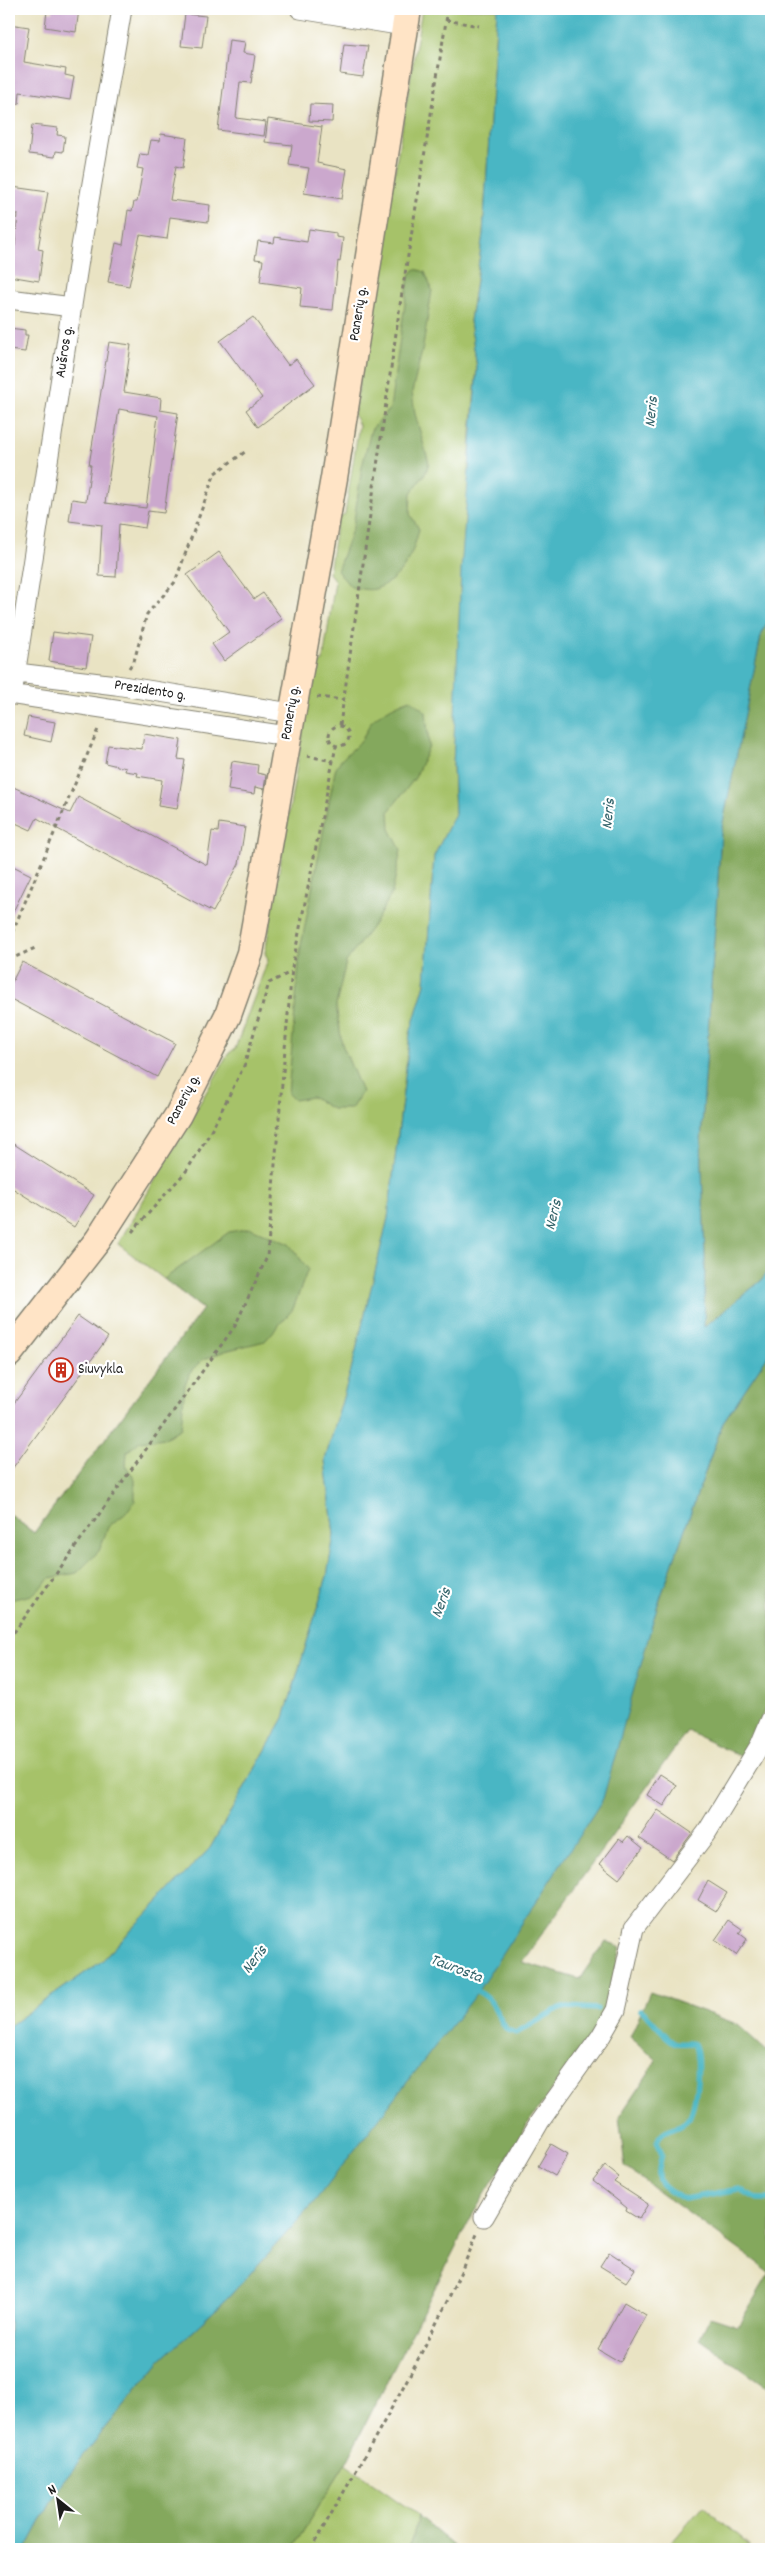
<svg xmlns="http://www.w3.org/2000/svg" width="780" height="2558" font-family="Dekko,sans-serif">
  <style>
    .green { fill: #a6c269; stroke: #616f42 }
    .forest { fill: #84a85d; stroke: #50623c }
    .water { fill: #49b6c4; stroke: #326970 }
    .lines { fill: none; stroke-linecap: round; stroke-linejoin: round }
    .stream { stroke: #49b6c4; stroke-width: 5.5 }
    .building { fill: #cba8cd; fill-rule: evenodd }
    .street-casing { stroke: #828070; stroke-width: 21 }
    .secondary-casing { stroke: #828070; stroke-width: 29 }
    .path { stroke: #828070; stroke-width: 3; stroke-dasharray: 4 4; stroke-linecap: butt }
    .street { stroke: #fff; stroke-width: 19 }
    .secondary { stroke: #ffe4c6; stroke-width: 26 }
    .labels { text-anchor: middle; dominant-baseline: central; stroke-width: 4.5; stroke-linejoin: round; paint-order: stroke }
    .street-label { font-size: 15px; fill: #1c1c1c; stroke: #fff }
    .poi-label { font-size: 15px; fill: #1c1c1c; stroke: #fff; text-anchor: start }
    .water-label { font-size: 16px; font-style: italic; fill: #306168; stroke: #fff }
  </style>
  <rect width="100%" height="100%" fill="#fff"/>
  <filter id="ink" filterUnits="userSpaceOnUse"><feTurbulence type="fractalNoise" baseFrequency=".02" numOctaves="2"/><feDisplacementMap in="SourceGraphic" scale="10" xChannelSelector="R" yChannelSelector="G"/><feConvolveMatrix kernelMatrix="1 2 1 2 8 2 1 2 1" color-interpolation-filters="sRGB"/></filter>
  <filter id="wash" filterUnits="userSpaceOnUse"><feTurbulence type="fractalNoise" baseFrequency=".0096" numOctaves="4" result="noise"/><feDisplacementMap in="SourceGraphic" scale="20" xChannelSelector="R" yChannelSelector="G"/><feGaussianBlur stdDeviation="1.12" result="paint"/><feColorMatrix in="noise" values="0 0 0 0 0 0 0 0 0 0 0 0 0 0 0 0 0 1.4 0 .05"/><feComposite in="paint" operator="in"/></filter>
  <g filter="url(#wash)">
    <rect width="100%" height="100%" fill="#e9e3c3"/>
    <path class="green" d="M422,9H497L483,234L470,321L477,368L471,432L453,765L455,814L434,856L425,984L410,1034L388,1218L353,1363L325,1460L334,1535L327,1576L284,1718L210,1848L102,1961L9,2026V1514L34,1533L203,1309L118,1244L229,1053L235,1049L268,960L265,953L314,666L323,661L335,581L329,573L337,519L345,514L359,425L354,415Z
      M345,2464L418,2515L410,2549H292Z
      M703,2505L753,2549H680L671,2542Z"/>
    <path class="forest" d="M415,269L425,272L432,290L423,347L412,392L415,414L429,463L425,474L411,493L410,514L419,529C413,555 403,579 375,589C368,591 358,588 351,587L337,571L353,527L362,467L371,430L390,408L409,276Z
      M771,613V1265L762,1280L704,1327L705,1257L701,1141L721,832L761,636Z
      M410,699L426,712L429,746L415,778L389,811L390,829L401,850L392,893L376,921L346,962L336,1005L342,1044L362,1092L351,1109H332L312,1097L294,1100L288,1094L300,951L335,771C339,757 354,751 362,739C367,732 369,723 375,718C385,710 397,704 410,699Z
      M251,1228L289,1244L308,1269L293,1309L265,1341L225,1351L202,1360L192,1370L185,1384L181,1428L165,1438L140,1441L127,1452L126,1466L135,1480V1501L125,1514L108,1527L99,1551L77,1573L50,1578L32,1595L9,1600V1514L34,1533L203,1309L164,1279L229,1232Z
      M771,1351V1695L744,1758L687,1731L522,1962L579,1979L606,1941L621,1947L605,2016L529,2122L470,2219L345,2464L292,2549H26L62,2482L160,2361L227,2299L311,2206L657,1607L723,1422Z
      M650,1992L737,2024L771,2055V2390L699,2339L710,2317L738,2326L770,2272L625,2167L619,2117L657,2060L630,2037Z
      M418,2515V2516L458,2549H410Z"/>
    <path class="water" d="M497,9H771V613L761,636L721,832L701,1141L705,1257L704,1327L762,1280L771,1265V1351L723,1422L657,1607L603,1799L478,1991L311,2206L227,2299L160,2361L62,2482L26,2549H9V2026L102,1961L210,1848L284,1718L327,1576L334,1535L325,1460L353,1363L388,1218L410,1034L425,984L434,856L455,814L453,765L461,570L477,368L470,321L483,234Z"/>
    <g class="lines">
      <path class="stream" d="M472,1989C496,1998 494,2012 507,2030L516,2033L554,2011L566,2007L597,2009
        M641,2010C652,2017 666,2041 677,2043C683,2044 688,2042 694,2044C701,2056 697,2109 687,2120C677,2131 663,2126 657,2141L662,2154C654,2184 660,2184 684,2199L739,2189L758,2199H771"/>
    </g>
    <g id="blocks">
      <path class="building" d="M53,9H79L76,32L45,27L47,11L53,12Z
        M185,14L206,16L202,48L181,46Z
        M9,24L29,27L24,62L66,69L65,75L74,77L70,100L20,92L19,104L9,103Z
        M229,40L245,42L243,53L255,55L251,83L240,82L236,118L266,122L264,136L218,130Z
        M344,44L368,46L363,77L340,74Z
        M310,104L333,105L332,122L309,121Z
        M268,119L322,127L317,163L347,169L342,199L304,193L309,168L289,165L292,145L265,142Z
        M32,125L58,128L57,135L65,136L63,152L56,151L55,157L29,154Z
        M161,134L187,138L183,168L176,166L170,200L210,205L208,222L170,217L167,239L140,235L129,286L108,282L116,243L123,245L128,210L132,211L134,202H137L143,169L137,168L140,154L148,155L151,140L160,141Z
        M12,187L48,192L38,249L43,250L39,281L9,276V245L15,246L18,214L9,213Z
        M309,229L336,233V237L343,238L340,262L338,261L333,310L300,307L302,288L260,282L263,260L255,259L258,241L274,243L275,237L307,242Z
        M253,317L288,365L296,359L315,384L258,427L246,410L262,398L220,341Z
        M9,328L25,330V335H28L25,352L9,350Z
        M109,342L131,345L124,392L161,398L160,410L178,413L164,513L148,511L145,528L119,524L116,577L99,576L102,525L69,521L72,499L86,501L91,465H89ZM119,409L158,416L146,508L105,503Z
        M219,552L254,599L263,593L282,619L224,661L212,644L229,632L187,575Z
        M53,632L91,637L86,667L49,661Z
        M28,717L55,722L51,742L24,736Z
        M144,734L181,740L178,759L185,760L177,809L158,806L162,780L137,776L138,773L125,771L126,768L105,763L108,745L142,749Z
        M232,761L258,765L257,773L266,775L264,789L255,787L254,794L228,790Z
        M9,785L70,813L78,797L207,865L212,831L218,832L219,823L245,827L239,864L213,912L37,818L31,830L9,820Z
        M9,864L31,875L9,920Z
        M22,962L175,1043L157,1077L9,998V988Z
        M9,1141L94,1195L74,1227L9,1186Z
        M78,1316L108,1337L9,1473V1410Z
        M660,1774L677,1785L664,1806L647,1795Z
        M658,1810L692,1833L672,1860L639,1838Z
        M628,1836L643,1848L619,1879L600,1864L619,1839L623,1842Z
        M708,1881L727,1893L716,1911L698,1900Z
        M729,1920L742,1929L739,1933L747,1939L736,1955L715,1940Z
        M551,2144L568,2154L555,2176L538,2166Z
        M605,2166L619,2177L614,2182L648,2204L639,2219L626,2211L627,2208L593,2181Z
        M609,2252L635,2269L626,2282L600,2266Z
        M624,2302L646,2315L620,2362L598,2349Z"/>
    </g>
  </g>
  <g filter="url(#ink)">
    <use href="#blocks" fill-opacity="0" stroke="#828070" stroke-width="1"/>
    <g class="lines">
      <g class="street-casing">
        <path id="street" d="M300,9L404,26
          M9,299L72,307
          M9,672L116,685L291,713
          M9,694L287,736
          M12,695L81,247L122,9
          M484,2217L540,2121L601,2036L616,2010L634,1928L707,1832L760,1745L771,1719"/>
      </g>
      <g class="secondary-casing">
        <path id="secondary" d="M9,1354L98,1240L178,1115L228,1015L250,953L334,478L408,9"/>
      </g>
      <path class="path" d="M446,20L479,26
        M129,668L134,661L147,614L175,582L215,473L245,452
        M317,697L345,700
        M340,725L400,305L448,9
        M329 736a10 10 0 1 1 20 0a10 10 0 1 1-20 0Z
        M307,756L333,761
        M9,940L99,727
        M9,960L35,948
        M132,1232L187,1170L210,1133L244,1066L269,983L291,972
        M9,1639L235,1326L267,1257L292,968L336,746
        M311,2549C370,2446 432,2344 477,2234"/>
      <use href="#street" class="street"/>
      <use href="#secondary" class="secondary"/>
    </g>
  </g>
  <defs>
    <g id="building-ring" transform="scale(1.25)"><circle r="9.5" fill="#fff" stroke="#c8321e" stroke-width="1.5"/><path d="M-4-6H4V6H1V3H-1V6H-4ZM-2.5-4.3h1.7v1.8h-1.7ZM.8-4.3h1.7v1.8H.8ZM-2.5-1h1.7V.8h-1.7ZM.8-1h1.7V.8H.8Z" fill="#c8321e"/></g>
  </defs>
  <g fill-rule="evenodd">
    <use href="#building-ring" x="61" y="1370"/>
  </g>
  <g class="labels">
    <g class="street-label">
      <text transform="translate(359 314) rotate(-81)">Panerių g.</text>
      <text transform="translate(65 352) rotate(-81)">Aušros g.</text>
      <text transform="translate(150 691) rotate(9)">Prezidento g.</text>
      <text transform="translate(291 713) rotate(-80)">Panerių g.</text>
      <text transform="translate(184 1100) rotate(-62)">Panerių g.</text>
    </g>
    <g class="poi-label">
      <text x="78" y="1370">Siuvykla</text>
    </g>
    <g class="water-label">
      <text transform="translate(652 412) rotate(-84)">Neris</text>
      <text transform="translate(609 814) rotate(-84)">Neris</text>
      <text transform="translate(554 1215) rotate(-76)">Neris</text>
      <text transform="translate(442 1603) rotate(-69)">Neris</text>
      <text transform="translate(255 1960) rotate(-53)">Neris</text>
      <text transform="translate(456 1969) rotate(21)">Taurosta</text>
    </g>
  </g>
  <rect width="780" height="2558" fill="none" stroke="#fff" stroke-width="30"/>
  <g transform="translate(58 2500) rotate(330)" stroke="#ffffff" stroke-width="4" paint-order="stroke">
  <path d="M0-4L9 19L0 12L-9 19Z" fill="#1c1c1c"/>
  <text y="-8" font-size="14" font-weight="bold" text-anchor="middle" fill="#1c1c1c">N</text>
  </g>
</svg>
